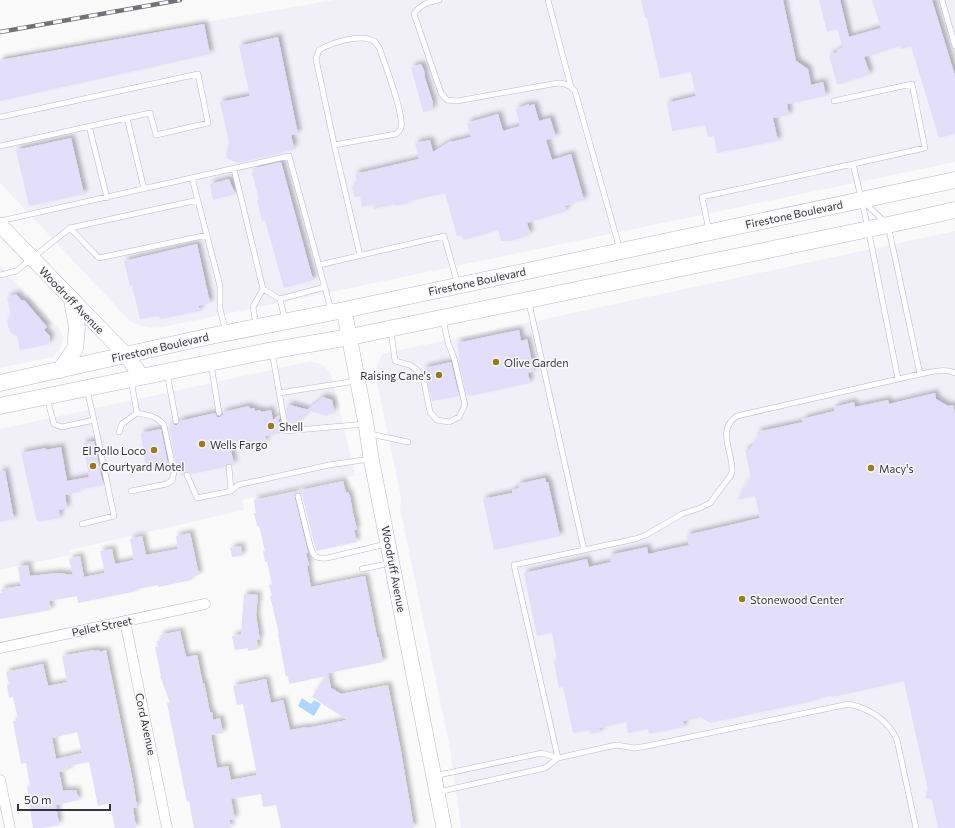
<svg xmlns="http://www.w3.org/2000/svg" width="955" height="828" font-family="Commissioner,sans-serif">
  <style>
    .built { fill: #f1eff8 }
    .water { fill: #b1d6fc }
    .building { fill: #e3defa; fill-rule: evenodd; filter: url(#shadow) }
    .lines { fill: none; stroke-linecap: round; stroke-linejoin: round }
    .lane-casing { stroke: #bbb5d6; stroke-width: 6 }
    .street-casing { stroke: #bbb5d6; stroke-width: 11 }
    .secondary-casing { stroke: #bbb5d6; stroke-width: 16 }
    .primary-casing { stroke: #bbb5d6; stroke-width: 17 }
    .lane { stroke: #fff; stroke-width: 5 }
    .street { stroke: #fff; stroke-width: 10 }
    .secondary { stroke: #fff; stroke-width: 15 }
    .primary { stroke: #fff; stroke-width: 16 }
    .rail-casing { stroke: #72717a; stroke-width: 4.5 }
    .rail { stroke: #fafafa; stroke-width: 3; stroke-dasharray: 9; stroke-linecap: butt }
    .poi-dot { fill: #977a22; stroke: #fafafa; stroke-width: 1.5 }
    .labels { text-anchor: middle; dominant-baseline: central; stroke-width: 3; stroke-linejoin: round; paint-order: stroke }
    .street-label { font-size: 11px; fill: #353340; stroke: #fafafa }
    .poi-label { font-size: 11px; fill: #353340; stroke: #fafafa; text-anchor: start }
  </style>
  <defs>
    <filter id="shadow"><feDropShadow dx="3.5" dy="-3.5" stdDeviation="2" flood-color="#0004"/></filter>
  </defs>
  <rect width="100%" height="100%" fill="#fafafa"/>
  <path class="built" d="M333,0H955V162L163,327L151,328L138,325L130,321L0,183V58Z
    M955,231V828H461L450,748L400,508L401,497L375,372L382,354Z
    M0,265L60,330L63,337L61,346L57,353L52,357L0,368Z
    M312,361L314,363H318L324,366L329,371L332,376L355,475L243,500L244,510L69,550L70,555L0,570V429Z"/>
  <path class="water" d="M302,698L311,704L314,700L321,704L314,716L298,706Z"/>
  <path class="building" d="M641,0H783L796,61L808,69L811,85L823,82L826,96L787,104L789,115L773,118L778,141L717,153L714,136L708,137L705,125L672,131L667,103L696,96L691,72L660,78L647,18H645Z
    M819,0H840L849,37L881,28L872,0H932L955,76V133L939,138L911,46L901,49L900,46L864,57L870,74L837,85L829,55L838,52L837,50L843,48L837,29L827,32Z
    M204,24L210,54L0,101V60Z
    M278,37L298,134L291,135L294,148H292V150L278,153V154L237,163L227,158L226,154L229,142L220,102L250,96L239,46Z
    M421,64L424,70L425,78L433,103L432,110L423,112L411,67Z
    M529,104V106L534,104L539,121L550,118L556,137L546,140L552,160L571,154L584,200L565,206L566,211L527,223L530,233L522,238L510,241H501L498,230L463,240L461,235L457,236L445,193L409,201V203L395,206V204L374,209L373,204L362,207L360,196L355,197L352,186L357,185L355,174L419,159L415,143L430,140L433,152L449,142L455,141L471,137L467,123L498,114L503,131L520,126L516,109Z
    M71,138L84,194L29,206L16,150Z
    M281,162L313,280L284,288L265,220L262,221L257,200L259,199L252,173L256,171L251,169Z
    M229,179L235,194L213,200L210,184Z
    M197,244L210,303L198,306L200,311L160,319L159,316L140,319L132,285L130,286L124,261Z
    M16,294L22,301L24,300L47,327L44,330L50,336L49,344L20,350L17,336L10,332L7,322L11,314L7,298Z
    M519,330L521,341L527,339L534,371L528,373L530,383L469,396L468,394H466L459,361L460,360L457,343Z
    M451,362L459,396L432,401L424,368Z
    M935,393L936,399L948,406L953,405L955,414V828H938L932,800L925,798L928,790L904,681L832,697L830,696L818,698L813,701L710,723L701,717L683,721L684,727L649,734L648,729L628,733L626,722L599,728L600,732L590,734L589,730L573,733L563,687L559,688L554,661H557L552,633L537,636L524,573L587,559L589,567L611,562L610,555L647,547L648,554L689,545L687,535L760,518L755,496L737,500L751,478L745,450L750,449L758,437L757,432L803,422L802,419L834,411V407L854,402L855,407L888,400L889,404Z
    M323,397L332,400L334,410L327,416L308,410Z
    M290,405L309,410L294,424L288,422L286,408Z
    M249,406L250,409L254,408L255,411L260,410L261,412L271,410L273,420L279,415L280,419L278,418L281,433L265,436L266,442L231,449L234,466L228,463L226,465L225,467L191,474L189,472L186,471L184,473L183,476H181L178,463L176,464L169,427H171L170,422H172L174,425H177L180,421L215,413L217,417H220L223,415V412Z
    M161,429L168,465L146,470L141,433Z
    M94,441L103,485L78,490L79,492L65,495L67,508L59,510L60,518L37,522L21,453L46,448V450L61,447L67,481L89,477L83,443Z
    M0,471H5L14,519L0,522Z
    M545,478L546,482H548L560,536L494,550L483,499L512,493V490L519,488L518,484Z
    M343,481L346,493L348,492L350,497L353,513L356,525L357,530H354L357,542L316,551L302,495L299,492L294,495L308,553H306L309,565L307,566L311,587L365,576L377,637H378L383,662L328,673L331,688L341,694L388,685L401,751L414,828H281L276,805L263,807L261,794L231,799L235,819L229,820L231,828H194L189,801L187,802L167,703H170L160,676H161L155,647H158L157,641H162L160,635L180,631L186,657L197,655L203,684L204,683L206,692L210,713L212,712L213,720L220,718L223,733L211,735L217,768L228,766L231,780L257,775L243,704L237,705L233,686L266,679L271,703L283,700L290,730L307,727V728L347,720L312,697L326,676L289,684L288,676L286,677L278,634H279L270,596H272L269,585L272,584L267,562H265L263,551H265L259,526H257L254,513H256L254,500Z
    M190,533L199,575L191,577V580L158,587V585L137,589V591L78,603L77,596L49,601L51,610L0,619V593H2L1,589L21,586L18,567L28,565L30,576L58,573L73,575L69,559L80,556L84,577L105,573L100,551L112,549L115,564L134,560L130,539L142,536L146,555L178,549L176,536Z
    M241,546L242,556L232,557L230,548Z
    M244,594L258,595L256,615L260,640H257L258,649L248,651V648L235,650L232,636L241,634Z
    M94,650V651L99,650L100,652L106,650L133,782L137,807L133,808L136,828H115L111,809H110L109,803L98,806L89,762L68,766L69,770L59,772L63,791L69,790V791L72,790V791L76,790L79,800L56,805L59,825L42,828H33L27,787L30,786L26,763L21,764L13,721L18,720L13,697L9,698L7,685L9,684L6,672L43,664L48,686L67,682L62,656ZM77,732L82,753L56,759L52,738Z"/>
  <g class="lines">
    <g class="lane-casing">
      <path id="lane" d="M439,0C428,2 421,4 414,14L441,93L447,100L457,101L558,83L565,84L571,87
        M548,0L571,87L575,91L620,250
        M942,0L955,46
        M834,101L912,84L925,148L853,164
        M0,117L198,74L208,123L156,135L150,113L127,118L144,189
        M89,126L107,198
        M334,145L396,134C398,132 401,130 401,127C404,113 384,62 379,47C377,45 376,43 375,42C363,32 331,43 319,50L316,59L336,153L360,255
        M0,146L127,118
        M234,169L263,289
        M192,178L220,286V309L226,332
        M864,202L888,225L920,374
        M0,221L289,156L331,310
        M70,228L99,258L207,235
        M709,231L702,197L853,164L868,228L898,379
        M319,265L444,236L458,285
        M0,275L16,271L70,228L198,200
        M529,303L584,550
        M285,320L280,299L325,287
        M256,325L253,307L263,289L280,299
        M391,331L395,361L410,365L418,371L424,382L430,412L437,420L449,422L459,417L465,405L454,358L448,343L443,319
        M272,352L286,431L365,424
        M211,364L219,413
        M167,373L176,421
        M279,393L356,381
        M47,398L54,424L62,427L94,420L87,390
        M119,432L122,424L137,413L131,380
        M370,434L408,442
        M229,467L231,491
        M187,475L197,498L231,491L238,485L329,465L370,459
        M131,491L167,484L172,480L174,473L164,425C157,416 148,415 137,413
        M298,496L310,545C313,556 315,559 327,558L386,544
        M82,524L114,516L94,420
        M362,569L391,563
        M558,758L514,565L635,539L646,535L682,514L700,508L710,503L731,475L732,471C733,452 716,430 737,416L920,374C932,372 944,368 955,373
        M434,776L542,753L558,758
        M438,792L545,768L558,758L616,745L635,748L647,746L849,704C870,709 888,720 897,740L916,828"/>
    </g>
    <g class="street-casing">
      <path id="street" d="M125,621L167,828
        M0,648L205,604
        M0,780L10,828"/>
    </g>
    <g class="secondary-casing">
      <path id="secondary" d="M0,225L126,355L142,377
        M344,310L366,424L371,458L444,828"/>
    </g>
    <g class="primary-casing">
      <path id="primary" d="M60,370L75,349L77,328L72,300
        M0,383L206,337L344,310L955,180
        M0,406L263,352L350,337L888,225L955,210"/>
    </g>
    <use href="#lane" class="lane"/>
    <use href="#street" class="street"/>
    <use href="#secondary" class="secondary"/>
    <use href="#primary" class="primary"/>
    <g class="rail-casing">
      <path id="rail" d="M0,32L180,0"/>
    </g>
    <use href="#rail" class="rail"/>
  </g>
  <g class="poi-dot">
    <circle cx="496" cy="362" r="4"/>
    <circle cx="439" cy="375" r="4"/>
    <circle cx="271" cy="426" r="4"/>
    <circle cx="202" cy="444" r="4"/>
    <circle cx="154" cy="450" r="4"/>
    <circle cx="93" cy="466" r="4"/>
    <circle cx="871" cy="468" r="4"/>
    <circle cx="742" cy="599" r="4"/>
  </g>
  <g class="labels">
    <g class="street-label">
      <text transform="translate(794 214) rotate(-12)">Firestone Boulevard</text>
      <text transform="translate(477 281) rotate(-12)">Firestone Boulevard</text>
      <text transform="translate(72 300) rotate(46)">Woodruff Avenue</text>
      <text transform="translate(160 347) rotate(-13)">Firestone Boulevard</text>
      <text transform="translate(394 569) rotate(79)">Woodruff Avenue</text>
      <text transform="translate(102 626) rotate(-12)">Pellet Street</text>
      <text transform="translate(146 724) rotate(78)">Cord Avenue</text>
    </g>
    <g class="poi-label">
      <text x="504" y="362">Olive Garden</text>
      <text x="431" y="375" text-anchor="end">Raising Cane's</text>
      <text x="279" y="426">Shell</text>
      <text x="210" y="444">Wells Fargo</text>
      <text x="146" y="450" text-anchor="end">El Pollo Loco</text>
      <text x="101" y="466">Courtyard Motel</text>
      <text x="879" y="468">Macy's</text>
      <text x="750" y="599">Stonewood Center</text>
    </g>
  </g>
  <path d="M18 804v6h92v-6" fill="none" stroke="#353340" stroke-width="2"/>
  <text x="24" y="804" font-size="12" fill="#353340" stroke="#fafafa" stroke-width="3" paint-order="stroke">50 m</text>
</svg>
